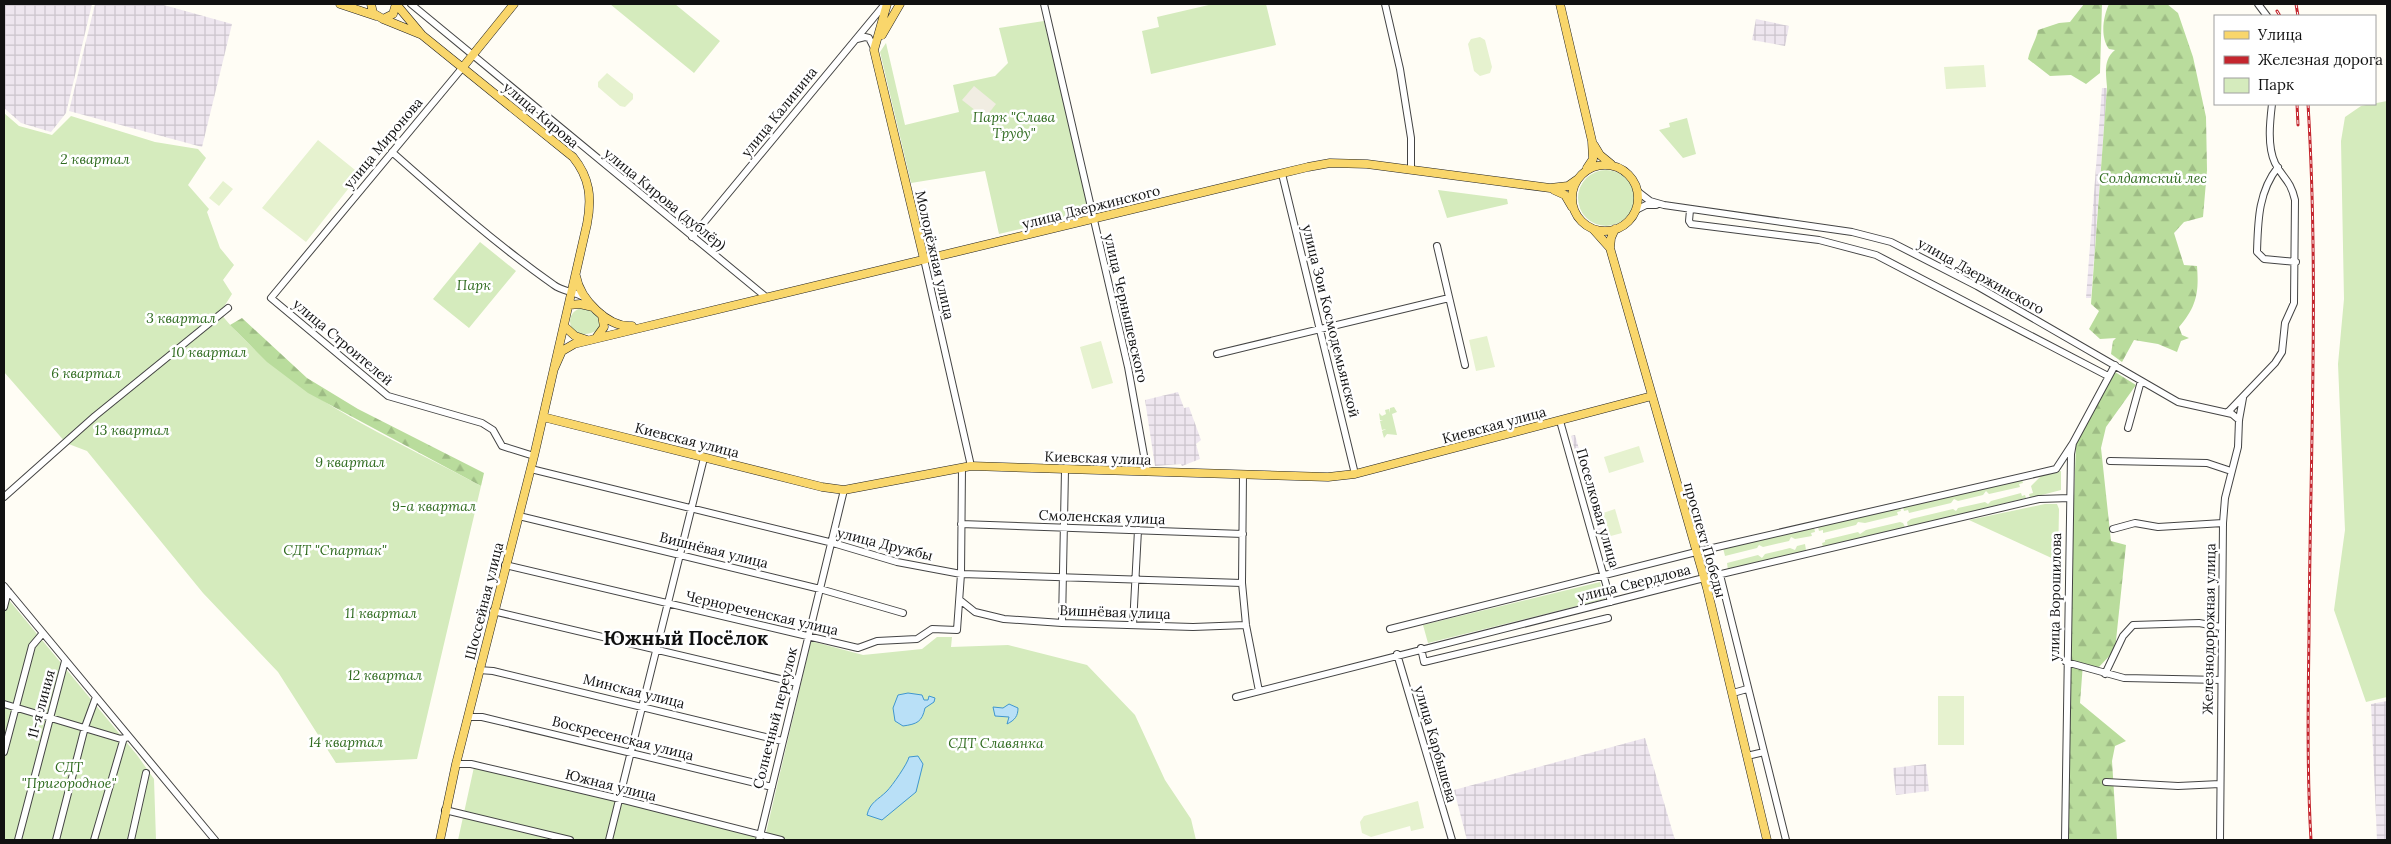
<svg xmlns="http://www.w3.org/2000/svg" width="2391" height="844" font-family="Lora,serif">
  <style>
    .industrial { fill: url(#industrial-grid) }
    .green { fill: #d5ebbd }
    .forest { fill: url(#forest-firs) }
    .pitch { fill: #e6f2cf }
    .plaza { fill: #f1ede2 }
    .water { fill: #b9e0f7; stroke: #3f96cf }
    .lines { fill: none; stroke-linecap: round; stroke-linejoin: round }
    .minor-casing { stroke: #444; stroke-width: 8 }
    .major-casing { stroke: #222; stroke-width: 9 }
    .minor { stroke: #fff; stroke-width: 6 }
    .major { stroke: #f9d66b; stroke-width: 8 }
    .rail-casing { stroke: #c4262e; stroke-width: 3 }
    .rail { stroke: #fff; stroke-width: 1; stroke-dasharray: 4; stroke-linecap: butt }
    .labels { text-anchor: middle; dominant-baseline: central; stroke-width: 5; stroke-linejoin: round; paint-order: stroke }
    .street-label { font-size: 14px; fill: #111; stroke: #fff }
    .park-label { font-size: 14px; font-style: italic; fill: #2f6b1f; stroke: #fff }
    .district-label { font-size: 19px; font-weight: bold; fill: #111; stroke: #fff }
  </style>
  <defs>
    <pattern id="industrial-grid" width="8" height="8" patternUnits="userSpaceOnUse" patternTransform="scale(1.25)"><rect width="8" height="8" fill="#eee6ef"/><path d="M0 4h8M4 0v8" fill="none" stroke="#cbc4cc"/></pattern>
    <pattern id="forest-firs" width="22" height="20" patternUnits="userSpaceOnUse" patternTransform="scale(1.25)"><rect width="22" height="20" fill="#b9dc9c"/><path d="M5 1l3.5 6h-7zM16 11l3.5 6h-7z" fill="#9ebc85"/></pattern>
  </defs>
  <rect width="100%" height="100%" fill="#fffdf5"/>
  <path class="industrial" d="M5,4H92L66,113L51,132L21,123L4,108Z
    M95,4H160L232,24L202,147L69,111Z
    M1756,19L1789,26L1785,46L1752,40Z
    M2102,88H2107L2091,298H2086Z
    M1178,392L1184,408L1189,407L1201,440L1196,444L1200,459L1182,466L1181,464L1155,466L1145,400Z
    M1575,435L1610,557L1605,558L1571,436Z
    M2387,701V840H2377L2371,704Z
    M1645,738L1675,840H1467L1454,790Z
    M1926,764L1929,791L1896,795L1893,768Z"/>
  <path class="green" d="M610,4H675L720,41L694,73Z
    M1213,4H1266L1276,45L1151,74L1142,31L1159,27L1157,17Z
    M1044,21L1090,213L999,234L985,171L911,183L880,52L886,43L905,125L959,112L953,85L995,76L1008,63L999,28Z
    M2387,101V697L2366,702L2334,610L2345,530L2338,364L2344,299L2341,141L2345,117L2361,106Z
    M4,113L19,126L52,135L71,116L155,142L198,149L206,158L188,185L209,209L207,212L220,248L234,265L223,280L232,294L220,313C287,395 390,437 481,486L417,759L336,763L278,672L203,593L87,451L66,443L4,372Z
    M1687,118L1696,154L1683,158L1659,130L1670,127L1669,123Z
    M1578 198a28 28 0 1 1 56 0a28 28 0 1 1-56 0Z
    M1438,190L1507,199L1508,204L1447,218Z
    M480,242L516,271L469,328L433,299Z
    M582,308C591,310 598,315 602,324L598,330C588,335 579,337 571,327C568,318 572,310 582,308Z
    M1394,407L1397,412L1392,414L1397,435L1387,434L1384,438L1382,431L1386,429L1382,430L1380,421L1383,420H1380L1379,413L1382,416L1386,414L1385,410L1389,409V413L1390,408Z
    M2061,471V490L2030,498L2029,494L2033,493L2031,486L2042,475Z
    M2022,480L2023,483L2019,484L2020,487L1989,494L1986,491L1983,495L1958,501L1954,499L1951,503L1909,513L1908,510L1904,511L1903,507Z
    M2021,493L2022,496L2025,495L2026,498L1908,527L1907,522L1911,519L1953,509L1956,511L1958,508L1985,502L1988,504L1991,501Z
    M2045,504H2057L2059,509L2058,561L1969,520Z
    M1900,508L1901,511L1897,512L1898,515L1865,523L1858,522L1856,525L1823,533V530L1819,531L1818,527Z
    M1900,522L1903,523L1905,527L1823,547L1822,543L1825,542V540L1858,532L1860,534L1866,530Z
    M1814,527L1815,532L1811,533L1812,536L1795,539L1791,537L1789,541L1763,547L1759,545L1757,548L1725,556L1723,548Z
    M1805,544L1806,550L1803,552L1728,570L1727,563L1758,555L1762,558L1765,554L1790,548L1795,550L1797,546Z
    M1600,582L1605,599L1428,643L1423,625Z
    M4,594L137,755L154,779L156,840H4Z
    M937,637H952L951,647L1008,645L1087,665L1135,715L1165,780L1191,819L1196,840H458L474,767L765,837L811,641L863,655L922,649Z"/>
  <path class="forest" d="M2084,4H2102L2100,73L2086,84L2071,75L2050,76L2028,59C2030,48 2036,41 2038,30L2059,23L2070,22Z
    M2109,4H2167L2178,13L2193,57L2206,117L2207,170L2203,217L2184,222L2174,233L2184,265L2197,266C2199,292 2197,306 2179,327L2182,335L2189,338L2181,341L2177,352L2158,344L2134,340L2122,362L2111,354L2113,341L2116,338L2100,339L2089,329L2099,311L2091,304L2107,87C2106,73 2103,60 2115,50L2109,49C2100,37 2103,17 2109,4Z
    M242,318L307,378L358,409L484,473L481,486L308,393L267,362L230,325Z
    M2115,372L2136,385L2106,427L2101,448L2111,541L2126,545L2115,650L2098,668L2083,663L2080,703L2126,741L2115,746L2112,761L2117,840H2068L2071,580L2076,444Z"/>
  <path class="pitch" d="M1480,37L1485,40L1492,67L1490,73L1480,76L1474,71L1468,44L1471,39Z
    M1984,65L1986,87L1946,89L1944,67Z
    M607,73L633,94V99L625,107L620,106L598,87V82Z
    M318,140L360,174L306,242L262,208Z
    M223,181L233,189L219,206L209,198Z
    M1487,336L1495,367L1476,371L1469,340Z
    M1101,341L1113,383L1092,389L1080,347Z
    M1639,446L1644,462L1609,473L1604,457Z
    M1615,509L1622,533L1607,537L1600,514Z
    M1938,696H1964V745H1938Z
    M1418,801L1424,828L1411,831L1410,826L1371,837L1362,833L1360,822L1364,816Z"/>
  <path class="plaza" d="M974,86L996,104L985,118L962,100Z"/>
  <path class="water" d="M908,693L922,695L924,700H928L929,696L935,698L934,702L925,708C922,722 917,724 903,726L895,721L893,708L898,695Z
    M1009,704L1018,708C1018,716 1015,720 1007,724L1009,717L995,716L993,707L1003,708Z
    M918,756L923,764L916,792L882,820L867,815C870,802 878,800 887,791C892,786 908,763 909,757Z"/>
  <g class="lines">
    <g class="minor-casing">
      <path id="minor" d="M411,4L766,297
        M1044,4L1128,367L1147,472
        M1385,4L1400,69L1411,138V169
        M2258,4L2267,16
        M857,39L865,37L869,38L874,48
        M463,67L271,298L388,396L482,423L493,430L502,446L534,456
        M392,152C444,198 497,245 554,285C563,292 575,291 585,298
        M2278,167C2258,192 2258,222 2257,252L2264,259L2296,262
        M1282,174L1355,474
        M1637,191L1650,201L1664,205L1852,232L1891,242L1977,286L2178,402L2232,414L2239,420
        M1636,210L1646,205H1656
        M1690,210L1689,221L1691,224L1819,240L1876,255L2108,376
        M692,237L885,4
        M1437,246L1465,365
        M924,259L971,466
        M1217,354L1449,298
        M2228,412L2275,363L2282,352L2285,323L2294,303L2295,200C2290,179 2283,179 2275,163C2267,146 2270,121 2272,104
        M1560,421L1611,602
        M2128,428L2141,381
        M2110,461L2207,463L2231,471
        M531,469L833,543L897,562L961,574L1242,583
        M1243,475L1242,583L1246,625L1259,691
        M4,497L95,416L228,308
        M519,516L820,589L903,613
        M961,524L1243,534
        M2113,529L2135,523L2158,527L2223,523
        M505,565L858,648L877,641L917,639L932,629L957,630L961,574L962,468
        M1720,575L1786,840
        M4,586L215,840
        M960,600L975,612L1004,619L1062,623L1193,627L1246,625
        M4,607L8,591
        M493,611L797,683
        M1062,623L1065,470
        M1133,625L1138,530
        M1390,629L1704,550L2056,469L2073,443
        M1421,648L1424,662L1608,618
        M1397,654L1452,840
        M2066,662L2124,678L2221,680
        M479,670L493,671L782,741
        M2105,674L2123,636L2133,625L2199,623L2221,627
        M1733,693L1747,689
        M1236,697L1696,580L2039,499L2070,498
        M4,704L121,739L129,737
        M468,717H482L772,787
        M4,752L32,646L43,633
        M1747,756L1764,752
        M456,764H471L620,799L781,840
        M2106,782L2178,786L2220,784
        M445,810L570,840
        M18,840L65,661
        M56,840L85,727L96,697
        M94,840L123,741L121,739
        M131,840L146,773
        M609,840L704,458
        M759,840L844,490
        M2065,840L2071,454L2073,443L2115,365
        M2220,840L2223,523L2225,498L2238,447L2239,420L2243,398"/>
    </g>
    <g class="major-casing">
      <path id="major" d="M340,4L376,16
        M371,4L373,13L383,19L393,14L396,4
        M396,4L422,35L573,157C590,178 592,198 587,224L534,456L456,764L440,840
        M887,4L874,50L924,259
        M1560,4L1592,141L1593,159L1587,168
        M383,19L420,34
        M882,35L900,4
        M463,67L514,4
        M1594,145L1600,155L1611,164
        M1572 198a33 33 0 1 1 66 0a33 33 0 1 1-66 0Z
        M1554,190L1565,195L1572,207
        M1615,229L1611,238L1610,248L1707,588L1767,840
        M1594,230L1610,248
        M576,276C580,299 608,328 632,326
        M569,305L580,304L593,307
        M564,326L575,336L587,340
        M596,338L604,327L602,315
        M554,369L562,351L574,344L1308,167L1330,163L1367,164L1550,188L1568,186L1578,179
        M543,417L822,487L844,490L971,466L1328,477L1355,474L1652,396"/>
    </g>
    <use href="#minor" class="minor"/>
    <use href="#major" class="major"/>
    <g class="rail-casing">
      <path id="rail" d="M2296,4L2298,16
        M2277,11L2280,16
        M2297,104L2298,125
        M2308,104C2319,281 2310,459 2309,636C2308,704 2307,772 2311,840"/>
    </g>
    <use href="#rail" class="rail"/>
  </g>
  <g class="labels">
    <g class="street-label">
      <text transform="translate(779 112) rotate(-51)">улица Калинина</text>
      <text transform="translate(541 115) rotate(40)">улица Кирова</text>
      <text transform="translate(383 143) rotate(-50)">улица Миронова</text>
      <text transform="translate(665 199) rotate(39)">улица Кирова (дублёр)</text>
      <text transform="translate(1091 207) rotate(-14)">улица Дзержинского</text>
      <text transform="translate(935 255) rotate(77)">Молодёжная улица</text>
      <text transform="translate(1981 276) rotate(29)">улица Дзержинского</text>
      <text transform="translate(1126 308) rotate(77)">улица Чернышевского</text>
      <text transform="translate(1331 321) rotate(76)">улица Зои Космодемьянской</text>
      <text transform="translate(343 342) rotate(40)">улица Строителей</text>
      <text transform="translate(1494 425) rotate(-15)">Киевская улица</text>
      <text transform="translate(687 440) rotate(14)">Киевская улица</text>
      <text transform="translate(1098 458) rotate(2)">Киевская улица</text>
      <text transform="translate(1598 508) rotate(74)">Поселковая улица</text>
      <text transform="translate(1102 517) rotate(2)">Смоленская улица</text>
      <text transform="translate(1705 540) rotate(74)">проспект Победы</text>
      <text transform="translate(885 544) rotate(14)">улица Дружбы</text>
      <text transform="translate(714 550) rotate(14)">Вишнёвая улица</text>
      <text transform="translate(1634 583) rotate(-14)">улица Свердлова</text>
      <text transform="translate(2055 597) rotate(-89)">улица Ворошилова</text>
      <text transform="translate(484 601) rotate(-76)">Шоссейная улица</text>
      <text transform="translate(1115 612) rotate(2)">Вишнёвая улица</text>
      <text transform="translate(762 613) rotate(13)">Чернореченская улица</text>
      <text transform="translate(2209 629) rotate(-89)">Железнодорожная улица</text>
      <text transform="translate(634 691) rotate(14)">Минская улица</text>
      <text transform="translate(41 704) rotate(-75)">11-я линия</text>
      <text transform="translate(775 718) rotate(-76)">Солнечный переулок</text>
      <text transform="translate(623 738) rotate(14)">Воскресенская улица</text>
      <text transform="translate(1436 744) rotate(74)">улица Карбышева</text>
      <text transform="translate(611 785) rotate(14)">Южная улица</text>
    </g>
    <g class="park-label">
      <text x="1014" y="117">Парк "Слава<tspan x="1014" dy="16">Труду"</tspan></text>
      <text x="95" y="159">2 квартал</text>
      <text x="2153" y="178">Солдатский лес</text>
      <text x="474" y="285">Парк</text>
      <text x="181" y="318">3 квартал</text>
      <text x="209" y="352">10 квартал</text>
      <text x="86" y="373">6 квартал</text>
      <text x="132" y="430">13 квартал</text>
      <text x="350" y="462">9 квартал</text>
      <text x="434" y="506">9-а квартал</text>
      <text x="335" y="550">СДТ "Спартак"</text>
      <text x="381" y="613">11 квартал</text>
      <text x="385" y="675">12 квартал</text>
      <text x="346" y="742">14 квартал</text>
      <text x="996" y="743">СДТ Славянка</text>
      <text x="69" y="767">СДТ<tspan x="69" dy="16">"Пригородное"</tspan></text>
    </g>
    <g class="district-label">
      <text x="686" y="638">Южный Посёлок</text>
    </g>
  </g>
  <rect width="2391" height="844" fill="none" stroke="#111111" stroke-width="10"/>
  <rect x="2214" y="15" width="162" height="90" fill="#ffffff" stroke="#a0a0a0"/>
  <rect x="2224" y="31" width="25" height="8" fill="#f9d66b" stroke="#a0a0a0"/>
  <text x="2258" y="40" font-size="15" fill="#111111">Улица</text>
  <rect x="2224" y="56" width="25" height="8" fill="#c4262e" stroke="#a0a0a0"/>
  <text x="2258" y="65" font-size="15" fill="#111111">Железная дорога</text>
  <rect x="2224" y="78" width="25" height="15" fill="#d5ebbd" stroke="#a0a0a0"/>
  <text x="2258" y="90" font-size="15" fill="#111111">Парк</text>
</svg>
